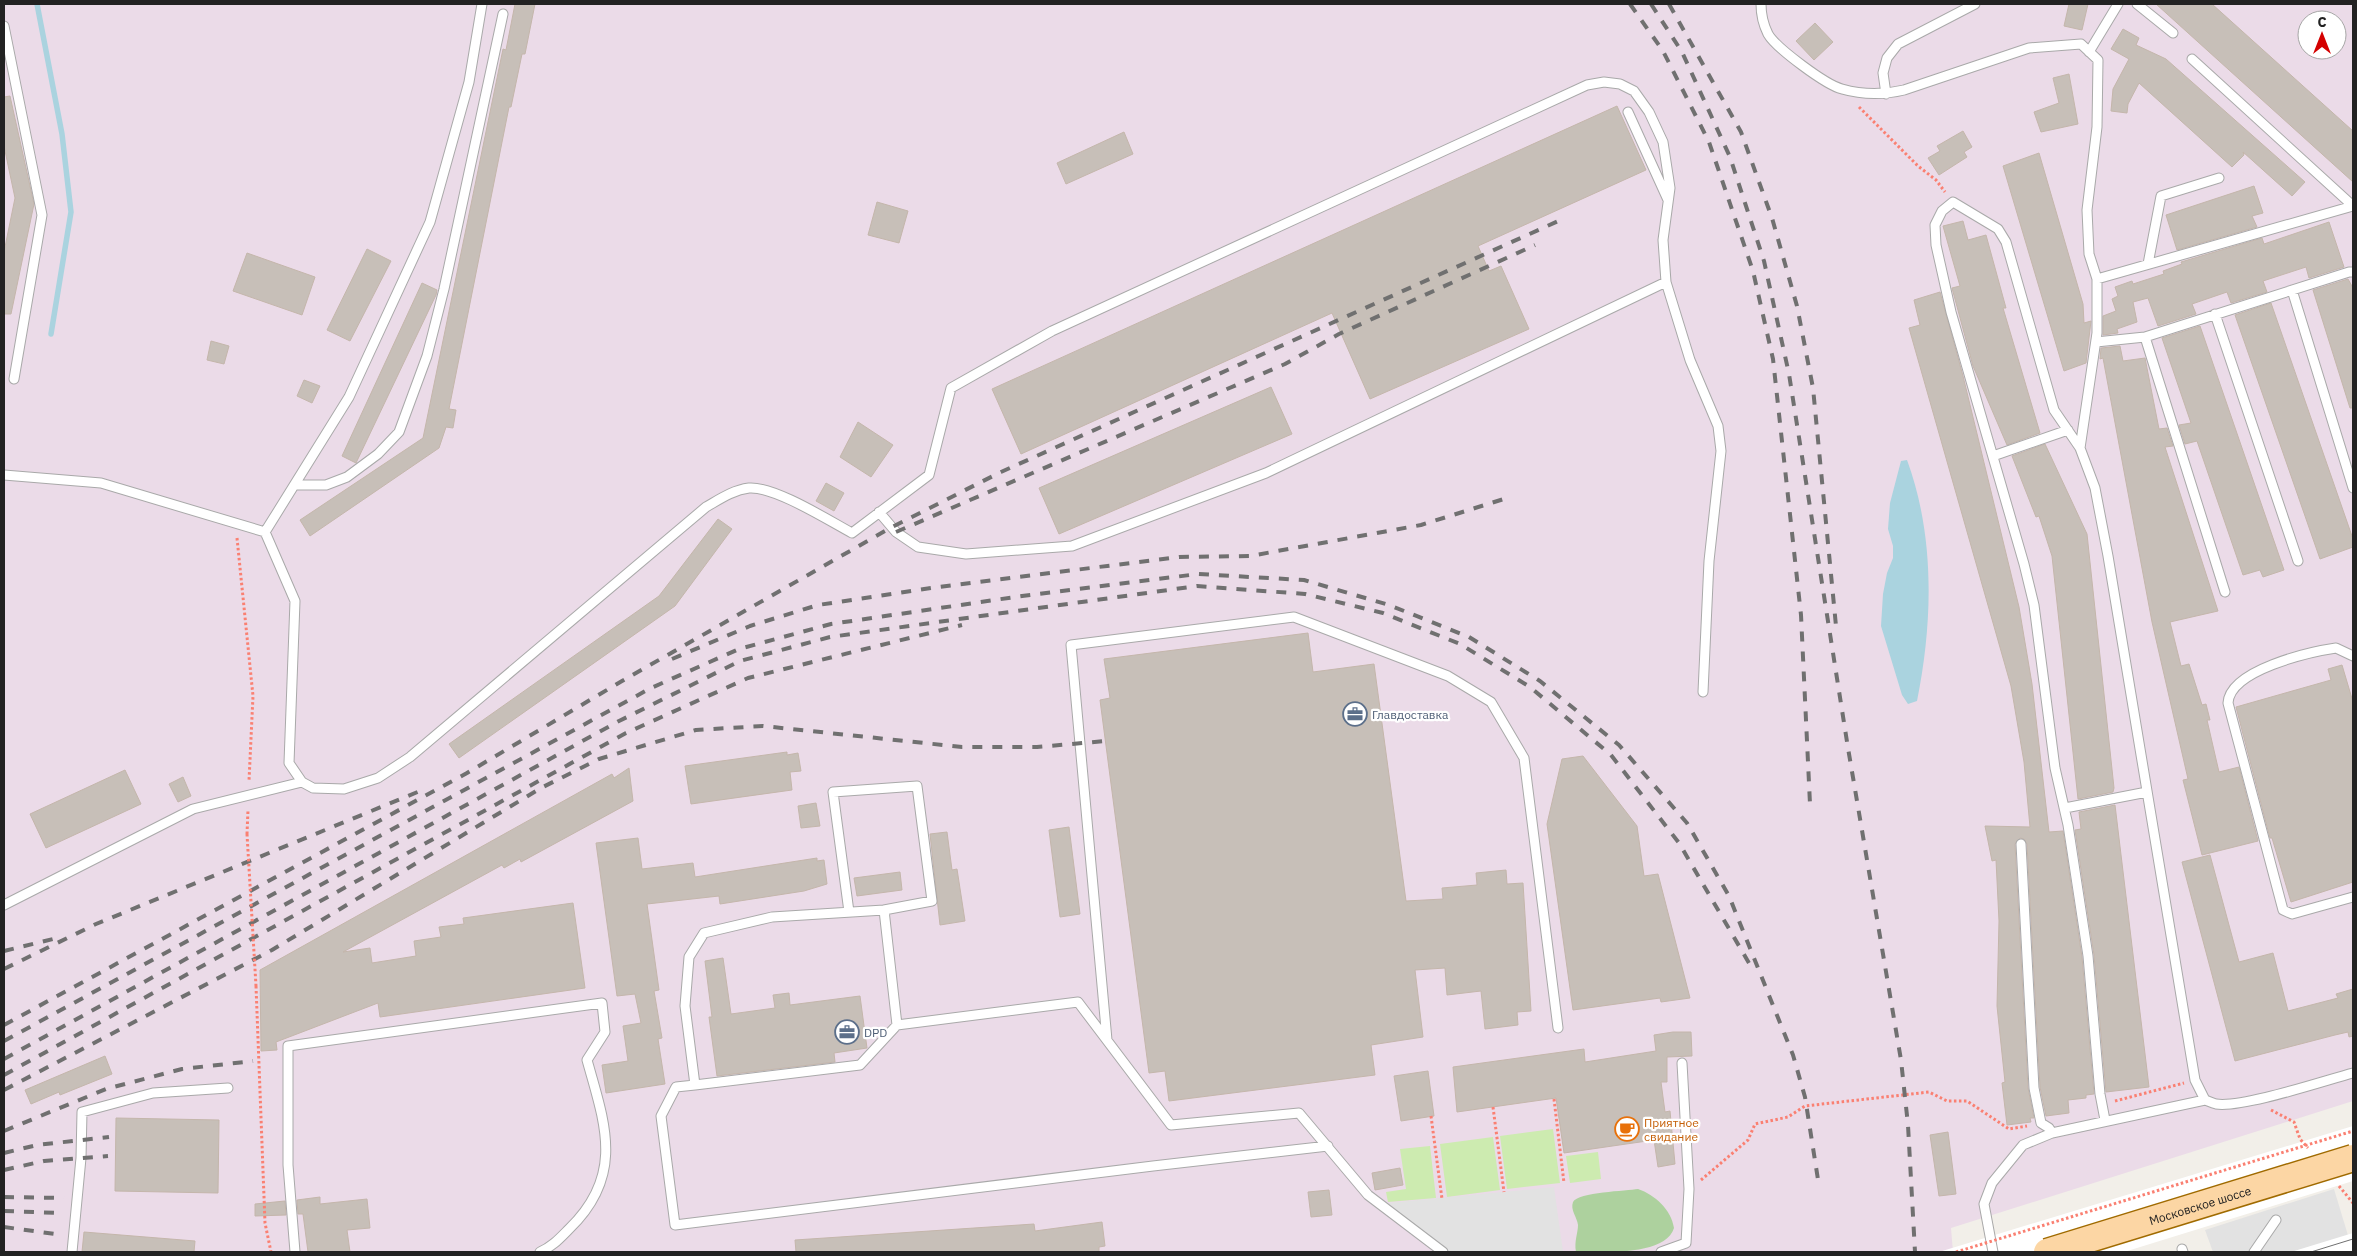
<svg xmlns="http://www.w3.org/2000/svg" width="2357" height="1256" font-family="'IBM Plex Sans',sans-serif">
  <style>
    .industrial { fill: #ebdbe8; fill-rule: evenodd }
    .grass { fill: #cdebb0 }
    .forest { fill: #add19e }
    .parking { fill: #e2e2e2 }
    .water { fill: #aad3df }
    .pier { fill: #fff }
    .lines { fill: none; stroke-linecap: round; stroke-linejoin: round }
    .stream { stroke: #aad3df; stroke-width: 5.5 }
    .building { fill: #c7bfb8; stroke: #c4b6ab }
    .lane-casing { stroke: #a9a9a9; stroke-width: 11 }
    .path { stroke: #fa8072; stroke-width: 3; stroke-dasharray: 2.5 2.5; stroke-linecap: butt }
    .lane { stroke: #fff; stroke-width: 9 }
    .tram { stroke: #707070; stroke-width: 1 }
    .rail { stroke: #707070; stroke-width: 4; stroke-dasharray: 10 10; stroke-linecap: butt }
    .primary-bridge-casing { stroke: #a06b00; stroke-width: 29; stroke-linecap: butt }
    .path-bridge { stroke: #fa8072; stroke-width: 3; stroke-dasharray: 2.5 2.5; stroke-linecap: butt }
    .primary-bridge { stroke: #fcd6a4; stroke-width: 26 }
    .labels { text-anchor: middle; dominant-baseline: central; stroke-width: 4.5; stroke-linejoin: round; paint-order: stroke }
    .service-label { font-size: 12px; fill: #4e5e75; stroke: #fff; text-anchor: start }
    .food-label { font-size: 12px; fill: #c56008; stroke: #fff; text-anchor: start }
    .street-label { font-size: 12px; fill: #222; stroke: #fff }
  </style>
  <rect width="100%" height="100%" fill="#f2efe9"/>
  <path class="industrial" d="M4,4H2353V1101L1951,1228L1953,1252H4ZM2307,20H2337V50H2307Z"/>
  <path class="grass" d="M1553,1129L1560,1183L1507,1189L1500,1136Z
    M1493,1137L1500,1190L1447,1197L1440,1144Z
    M1430,1146L1436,1198L1388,1202L1386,1192L1406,1189L1400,1149Z
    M1598,1152L1601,1179L1570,1183L1566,1156Z"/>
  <path class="forest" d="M1638,1189C1655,1195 1671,1209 1674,1228C1666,1256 1601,1252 1576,1252C1574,1241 1578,1233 1578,1225C1577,1217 1570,1210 1573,1202C1578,1192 1627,1191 1638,1189Z"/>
  <path class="parking" d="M1554,1187L1563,1252H1447L1388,1203Z
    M2334,1189L2353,1252H2213L2205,1230Z"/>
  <path class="water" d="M1907,460C1935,536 1933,622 1917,701L1908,704L1902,695L1881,626L1883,594L1887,573L1893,558V546L1888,529L1890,503L1901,461Z"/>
  <path class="pier" d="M2353,1126V1181L2124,1252H1939Z
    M2353,1233V1252H2291Z"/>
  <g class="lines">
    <path class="stream" d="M37,4L62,134L71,212L51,334"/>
  </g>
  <path class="building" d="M515,4H535L525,54H522L511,107H509L449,409L456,410L453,428L446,427L439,448L310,536L300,520L423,438L503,49L506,50Z
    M2069,4H2088L2082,30L2064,26Z
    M2156,4H2212L2353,131V182Z
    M1815,23L1833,42L1814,60L1796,41Z
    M2123,29L2139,38L2136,45L2166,59L2305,182L2292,196L2243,152L2244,155L2232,167L2139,83L2128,104L2127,113L2111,111L2113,89L2129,59L2111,49Z
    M2069,74L2078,124L2041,132L2034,112L2059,103L2053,78Z
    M10,96L34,204L11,314H4V252L15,198L4,146V97Z
    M1617,106L1646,170L1478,246L1489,271L1501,266L1529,329L1370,399L1332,313L1021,454L992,389Z
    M1963,131L1972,147L1964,152L1967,157L1939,175L1928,158L1940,151L1937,146Z
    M1124,132L1133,154L1066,184L1057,163Z
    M2039,153L2083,304L2084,323L2091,321L2086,363L2064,371L2003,166Z
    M2254,186L2263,213L2252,216L2257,227L2177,250L2166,215Z
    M877,202L908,211L899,243L868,235Z
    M1963,221L1968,240L1986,235L2006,308H2003L2040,433L2007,445L1973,366L1952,288L1960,286L1943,226Z
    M2329,222L2344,267L2309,278L2306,267L2263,281L2267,292L2231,303L2227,292L2192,304L2196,314L2158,326L2148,298L2133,302L2137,322L2117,329L2118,333L2103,335V316L2116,311L2112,299L2118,296L2115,287L2132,281L2133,284L2164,274L2163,271L2182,264L2181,262L2262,238L2264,244Z
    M367,249L391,261L350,341L327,330Z
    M247,253L315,277L302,315L233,291Z
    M2348,279L2353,288V408H2350L2313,290Z
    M422,283L437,290L436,295L356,463L342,456Z
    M1940,292L1963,376L2019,607L2032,684L2049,832L2063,831L2082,957L2094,1094L2086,1095V1098L2068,1100L2069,1113L2046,1116L2040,1087L2027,844L2024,839L2020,838L2015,844L2028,1088L2034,1118H2030L2031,1122L2007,1125L2002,1083L2005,1082L1997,1006L1999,921L1996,860L1992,861L1985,826L2030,827L2024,762L2011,686L1909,328L1920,325L1914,300Z
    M2271,303L2353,539V547L2320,559L2235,315Z
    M2200,326L2284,570L2263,577L2260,570L2243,575L2197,441L2185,444L2179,425L2191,423L2162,338Z
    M211,341L229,346L224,364L207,360Z
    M2120,346L2123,361L2145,358L2159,429L2167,428L2173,446L2165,447L2218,611L2170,622L2181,666L2189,664L2202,705L2206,704L2210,720H2207L2219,772L2239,767L2258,841L2202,855L2183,780L2188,779L2152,622L2103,358L2100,359L2101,348Z
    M304,380L320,386L312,403L297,396Z
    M1271,387L1292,434L1059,534L1039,488Z
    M858,422L893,445L871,477L840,457Z
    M2045,444L2087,534L2114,788L2113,792L2078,799L2052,556L2039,516L2036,517L2012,456Z
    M826,483L844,493L834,511L816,501Z
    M718,519L732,529L675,606L459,758L449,744L659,596Z
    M1308,633L1313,672L1374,664L1406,901L1443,899L1442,888L1477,885L1476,873L1506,870L1507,884L1523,883L1531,1011L1517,1012L1518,1025L1485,1029L1481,991L1447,995L1445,968L1415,970L1423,1037L1371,1045L1375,1075L1169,1101L1165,1071L1149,1073L1100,700L1110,698L1104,659Z
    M2342,665L2353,702V882L2291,902L2272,838H2270L2236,707L2331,680L2328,669Z
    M787,752V755L798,753L801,771L790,772L792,790L691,804L685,766Z
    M1583,756L1637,826L1644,876L1658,874L1690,998L1661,1002L1660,998L1573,1010L1547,824L1562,759Z
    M629,768L633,801L521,862L520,859L504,868L502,865L343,952L370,948L372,963L416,956L414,941L441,937L439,927L464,924L463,918L573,903L585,988L380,1017L378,1003L276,1042L277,1050L261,1051L260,970L612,774L614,778Z
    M125,770L141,804L46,848L30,814Z
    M183,777L191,796L178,802L169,784Z
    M816,803L820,826L801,828L798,806Z
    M2115,805L2149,1087L2106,1092L2094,955L2075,830L2081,829L2079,812Z
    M1069,827L1080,914L1060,917L1049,830Z
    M947,832L952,870L957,869L965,921L940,925L930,834Z
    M638,838L642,869L693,863L695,877L817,858V861L824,860L827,884L804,891L720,904L719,896L647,904L659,990L654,991L662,1038L658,1039L665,1084L606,1093L602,1065L628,1061L623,1026L641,1023L635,994L617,996L596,843Z
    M2210,855L2239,962L2273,953L2288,1011L2338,998L2336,994L2353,989V1036L2349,1037L2348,1032L2335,1035L2235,1061L2182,862Z
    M900,872L902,890L857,896L854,878Z
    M723,958L731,1014L775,1008L773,995L789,993L790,1005L860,996L867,1048L834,1053L835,1062L717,1076L709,1017H712L705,961Z
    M1673,1032H1691L1692,1056L1667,1057V1082H1661L1665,1112L1670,1111L1675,1164L1658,1167L1654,1140L1564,1153L1556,1098L1457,1112L1453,1067L1584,1049L1585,1062L1656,1051L1654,1035Z
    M105,1056L112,1074L60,1095L59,1092L31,1104L25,1090Z
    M1428,1071L1434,1116L1401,1121L1394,1076Z
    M116,1118L219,1120L218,1193L115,1191Z
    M1948,1132L1956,1194L1939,1196L1930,1135Z
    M1400,1168L1403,1185L1375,1190L1372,1173Z
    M1329,1190L1332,1215L1311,1217L1308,1192Z
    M320,1197V1204L367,1199L370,1228L347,1230L350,1252H308L303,1214H298L297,1200Z
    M285,1201L286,1215L255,1216V1204Z
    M1102,1222L1105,1246L1099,1247V1252H796L795,1240L1034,1224L1035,1231Z
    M84,1232L195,1241L194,1252H82Z"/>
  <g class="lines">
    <g class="lane-casing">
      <path id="lane" d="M1761,4C1761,15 1763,24 1768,34C1776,48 1826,85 1842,89C1863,95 1883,95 1904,90L2029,48L2081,44L2098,60L2097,127L2087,210L2089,254L2097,279V333L2080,448L2095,488L2108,556L2195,1080L2205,1100C2208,1101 2212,1103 2216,1104C2243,1108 2323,1081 2353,1073
        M2137,4L2173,33
        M4,26L42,215L14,379
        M2089,52L2118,4
        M1886,94L1883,73L1887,58L1898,44L1975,4
        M1628,112L1668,200
        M2148,264L2161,196L2219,178
        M2097,279L2353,206L2192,59
        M2292,290L2353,488
        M2215,314L2298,561
        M2145,337L2225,592
        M2096,342L2145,337L2349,272H2353
        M2080,448L2054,410L2006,242L1998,229L1953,202L1942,211L1935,225L1936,245L1951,312L2024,564L2034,605L2055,768L2068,825L2088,956L2100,1094L2105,1120
        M1993,456L2068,430
        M4,475L101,483L265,532L349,397L430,222L469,82L482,4
        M295,485H326L347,477L378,454L399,432L427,356L444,289L503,14
        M879,512L896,532L918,547L966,554L1072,546L1266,473L1666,282
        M265,532L295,601L289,763L302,782L313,788L344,789L378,778L410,757L706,507C720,499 733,490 749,488C774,486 828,520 852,533L929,475L951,388L1052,331L1587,85L1604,82L1620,84L1634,91L1649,112L1663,142L1670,188L1663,240L1666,282L1690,360L1718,426L1721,451L1709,561L1703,692
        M2353,656L2336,648C2309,652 2230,670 2228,703L2283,910L2292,914L2353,897
        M2065,808L2147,792
        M2021,844L2034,1088L2041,1123L2049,1128L2052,1133
        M4,905L193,809L302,782
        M849,912L833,792L917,786L932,901L884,910
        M897,1025L884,910L772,917L704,933L689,957L685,1006L695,1085L860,1065L897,1025L1078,1002L1171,1125L1299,1113L1368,1195L1443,1252
        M1107,1040L1071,645L1294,617L1448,676L1491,702L1524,758L1558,1028
        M695,1085L676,1087L661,1116L675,1225L1153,1166L1328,1146
        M2182,1249L2183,1252
        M72,1252L81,1158L82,1112L153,1093L228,1088
        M295,1252L288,1165V1046L602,1003L605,1032L587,1060C605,1124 625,1175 569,1229C560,1238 552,1247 540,1252
        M1661,1252L1686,1243L1689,1189L1682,1063
        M1993,1252L1984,1204L1992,1183L2023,1145L2052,1133L2205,1100
        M2254,1252L2276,1220"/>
    </g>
    <path class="path" d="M1859,107L1918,166L1936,180L1945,192
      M237,538L253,696L249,781
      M247,834L248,810
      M256,986L265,1223L271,1252
      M1554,1099L1564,1183
      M2115,1101L2184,1083
      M1493,1107L1504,1192
      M2271,1110L2294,1122L2300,1139L2308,1148
      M1431,1116L1442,1199
      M1701,1180L1748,1140L1755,1124L1788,1117L1805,1106L1929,1092L1947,1101H1967L2009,1129L2027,1126
      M2339,1186L2353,1203"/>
    <use href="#lane" class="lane"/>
    <path class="tram" d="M2311,1252L2353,1239
      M2351,1252L2353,1251"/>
    <path class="rail" d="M1630,4L1663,51L1709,142L1753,271L1773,359L1801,615L1810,804
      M1651,4L1682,52L1730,157L1764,261L1789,374L1848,748L1901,1060L1908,1125L1915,1252
      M1669,4L1741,132L1772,218L1797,306L1813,388L1836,626
      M896,532L1285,364L1339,334L1535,245
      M672,659L750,626L818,605L938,587L1179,557L1250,556L1421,525L1507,498
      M4,951L53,939
      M4,969L96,924L420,791
      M4,1025L467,773L622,681L892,527L1001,472L1565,218
      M4,1041L651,688L739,649L831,624L1022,596L1198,574L1304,580L1389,605L1469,637L1540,681L1619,745L1687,823L1729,896L1793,1055L1805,1097L1819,1186
      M4,1059L619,721L740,661L830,637L1197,586L1305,594L1383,613L1460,644L1530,687L1611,755L1679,843L1749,963
      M4,1075L626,733L748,678L962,625
      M4,1090L272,950L541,788L599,759L696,730L763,726L962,747H1037L1106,741
      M4,1131L106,1089L182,1069L253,1061
      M4,1153L37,1145L109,1137
      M4,1170L44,1161L108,1156
      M4,1197L64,1198
      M4,1211L59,1213
      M4,1227L62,1235"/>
    <g class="primary-bridge-casing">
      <g id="primary-bridge">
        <path id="s1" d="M2047,1252L2353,1158"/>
      </g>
    </g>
    <path class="path-bridge" d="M247,834L256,986
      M1956,1252L2353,1131"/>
    <use href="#primary-bridge" class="primary-bridge"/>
  </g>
  <defs>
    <g id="office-ring" transform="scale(1.25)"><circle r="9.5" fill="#fff" stroke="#5c6f8a" stroke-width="1.5"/><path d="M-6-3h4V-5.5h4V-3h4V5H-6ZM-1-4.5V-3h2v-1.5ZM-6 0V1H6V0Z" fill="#5c6f8a"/></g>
    <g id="cafe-ring" transform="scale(1.25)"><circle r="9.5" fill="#fff" stroke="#e8710a" stroke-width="1.5"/><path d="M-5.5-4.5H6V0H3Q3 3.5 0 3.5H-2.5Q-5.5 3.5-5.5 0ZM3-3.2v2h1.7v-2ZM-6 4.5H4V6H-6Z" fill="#e8710a"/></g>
  </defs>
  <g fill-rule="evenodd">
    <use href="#office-ring" x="1355" y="714"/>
    <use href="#office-ring" x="847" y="1032"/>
    <use href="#cafe-ring" x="1627" y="1129"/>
  </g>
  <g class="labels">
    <g class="service-label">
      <text x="1372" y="714">Главдоставка</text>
      <text x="864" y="1032">DPD</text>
    </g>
    <g class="food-label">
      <text x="1644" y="1122">Приятное<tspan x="1644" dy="14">свидание</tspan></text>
    </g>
    <g class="street-label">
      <text stroke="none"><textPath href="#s1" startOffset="160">Московское шоссе</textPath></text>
    </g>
  </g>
  <rect width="2357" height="1256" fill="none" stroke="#222222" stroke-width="10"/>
  <g transform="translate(2322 35)"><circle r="24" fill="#ffffff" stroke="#a7a7a7"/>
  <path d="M0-4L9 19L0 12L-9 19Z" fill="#d40000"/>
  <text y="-8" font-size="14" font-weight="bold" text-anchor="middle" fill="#222222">С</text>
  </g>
</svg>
